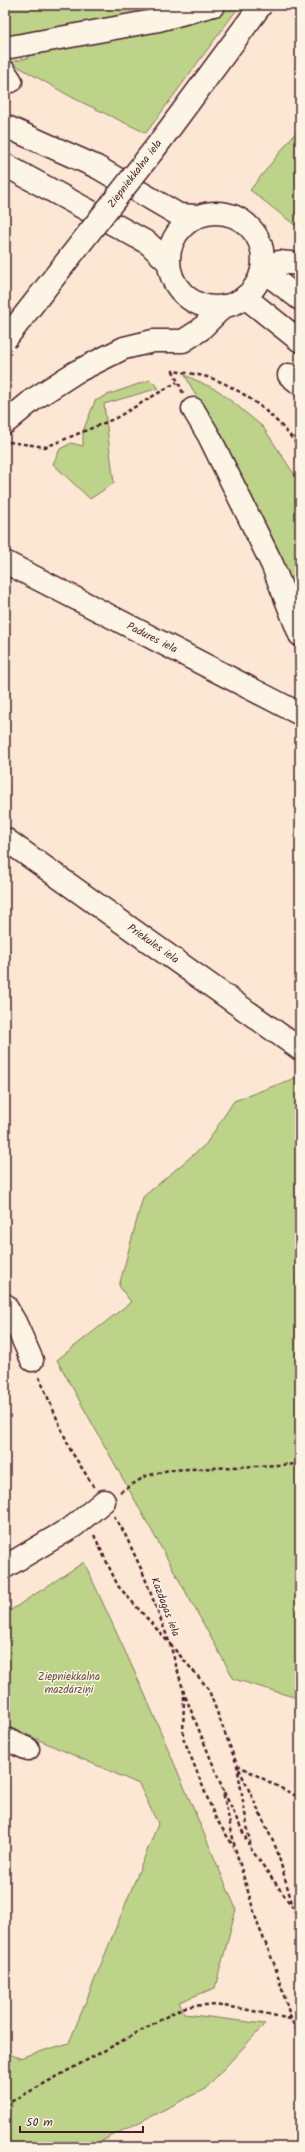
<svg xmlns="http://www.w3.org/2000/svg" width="305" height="2152" font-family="Kalam,sans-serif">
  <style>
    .green { fill: #bcd389; stroke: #83795a }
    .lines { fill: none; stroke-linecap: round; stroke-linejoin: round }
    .minor-casing { stroke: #4a1f2b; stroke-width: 25 }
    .highway-casing { stroke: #4a1f2b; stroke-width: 25 }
    .path { stroke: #4a1f2b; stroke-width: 2.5; stroke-dasharray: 4 3; stroke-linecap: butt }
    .minor { stroke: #fcf5e5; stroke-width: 22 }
    .highway { stroke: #fcf5e5; stroke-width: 22 }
    .highway-bridge-casing { stroke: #4a1f2b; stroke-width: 25; stroke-linecap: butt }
    .highway-bridge { stroke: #fcf5e5; stroke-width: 22 }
    .labels { text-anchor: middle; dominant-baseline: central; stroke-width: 3; stroke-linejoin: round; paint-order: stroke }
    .street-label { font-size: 11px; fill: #4a1f2b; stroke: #fcf5e5 }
    .park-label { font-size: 11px; fill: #664c42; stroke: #fcf5e5 }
  </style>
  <rect width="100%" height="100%" fill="#fce7d4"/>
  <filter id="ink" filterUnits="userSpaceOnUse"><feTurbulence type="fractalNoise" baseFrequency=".025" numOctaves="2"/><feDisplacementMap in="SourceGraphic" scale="8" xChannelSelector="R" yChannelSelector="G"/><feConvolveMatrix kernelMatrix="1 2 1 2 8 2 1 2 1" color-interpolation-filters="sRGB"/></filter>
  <g filter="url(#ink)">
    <path class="green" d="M5,5H175L5,38Z
      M238,8L146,133L75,99L10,62L28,58V54L89,44Z
      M300,127V229L250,190Z
      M185,375L219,391L263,427L300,483V606L271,540Z
      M150,380L159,388L104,404L114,483L90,499L53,464L60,449L71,443L83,446V431L95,401L107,395Z
      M300,1076V1699L234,1679L57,1360L131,1302L119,1286L143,1197L206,1144L234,1101Z
      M84,1562L146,1697L236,1909L215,1988L179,2002L185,2014L265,2024L205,2089L90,2147H5V2052L19,2058L69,2043L158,1824L139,1784L5,1725V1614Z"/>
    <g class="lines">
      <g class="minor-casing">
        <path id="minor" d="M5,48L159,20L214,5
          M5,72L11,81
          M262,270L300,299
          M245,297L300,341
          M289,375L300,384
          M193,409L209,436L272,564L300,635
          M5,562L300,714
          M5,839L300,1049
          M5,1305L15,1322L32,1360
          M5,1567L74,1526L104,1501
          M5,1739L28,1749"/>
      </g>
      <g class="highway-casing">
        <path id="highway" d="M5,126L97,167L179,215L197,216
          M5,165L148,243L168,262
          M169 260a47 47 0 1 1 94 0a47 47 0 1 1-94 0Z
          M262,270L279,262L300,264
          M5,423L34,399L76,372L124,348L153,341H183L200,330L224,306"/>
      </g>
      <path class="path" d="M183,393L173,371C188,373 206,375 221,382C252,396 281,421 300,449
        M9,442L46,447L116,418L177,382
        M39,1377L71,1451L94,1487
        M120,1492L146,1476L169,1470L300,1464
        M114,1516L124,1532L143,1573L170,1644L208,1688L237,1765L251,1849L294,1909L300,1924
        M94,1535L118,1586L170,1644L184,1693L222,1787L235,1848L258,1925L275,1966L291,2019
        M184,1696L183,1737L215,1817L234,1847
        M237,1765L300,1798
        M239,1769L277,1850L293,1907
        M224,1792L249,1845
        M5,2105L182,2008C213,1999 259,2013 291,2019L300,2037"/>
      <use href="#minor" class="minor"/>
      <use href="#highway" class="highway"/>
      <g class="highway-bridge-casing">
        <path id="highway-bridge" d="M5,340L156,147L261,5"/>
      </g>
      <use href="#highway-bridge" class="highway-bridge"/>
    </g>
  </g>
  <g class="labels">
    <g class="street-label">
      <text transform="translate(135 174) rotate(-53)">Ziepniekkalna iela</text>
      <text transform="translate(152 638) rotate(27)">Padures iela</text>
      <text transform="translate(153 944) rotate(35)">Priekules iela</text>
      <text transform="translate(165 1607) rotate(69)">Kazdagas iela</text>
    </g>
    <g class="park-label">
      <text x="69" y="1677">Ziepniekkalna<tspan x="69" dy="13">mazdārziņi</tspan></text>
    </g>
  </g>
  <rect width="305" height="2152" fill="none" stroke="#fcf5e5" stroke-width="20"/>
  <rect x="10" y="10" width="285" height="2132" fill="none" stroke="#4a1f2b" stroke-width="1.5" filter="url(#ink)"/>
  <path d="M20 2126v6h123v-6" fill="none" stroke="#4a1f2b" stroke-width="2"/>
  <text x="26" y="2126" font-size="12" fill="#4a1f2b" stroke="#fcf5e5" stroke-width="3" paint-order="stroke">50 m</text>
</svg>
